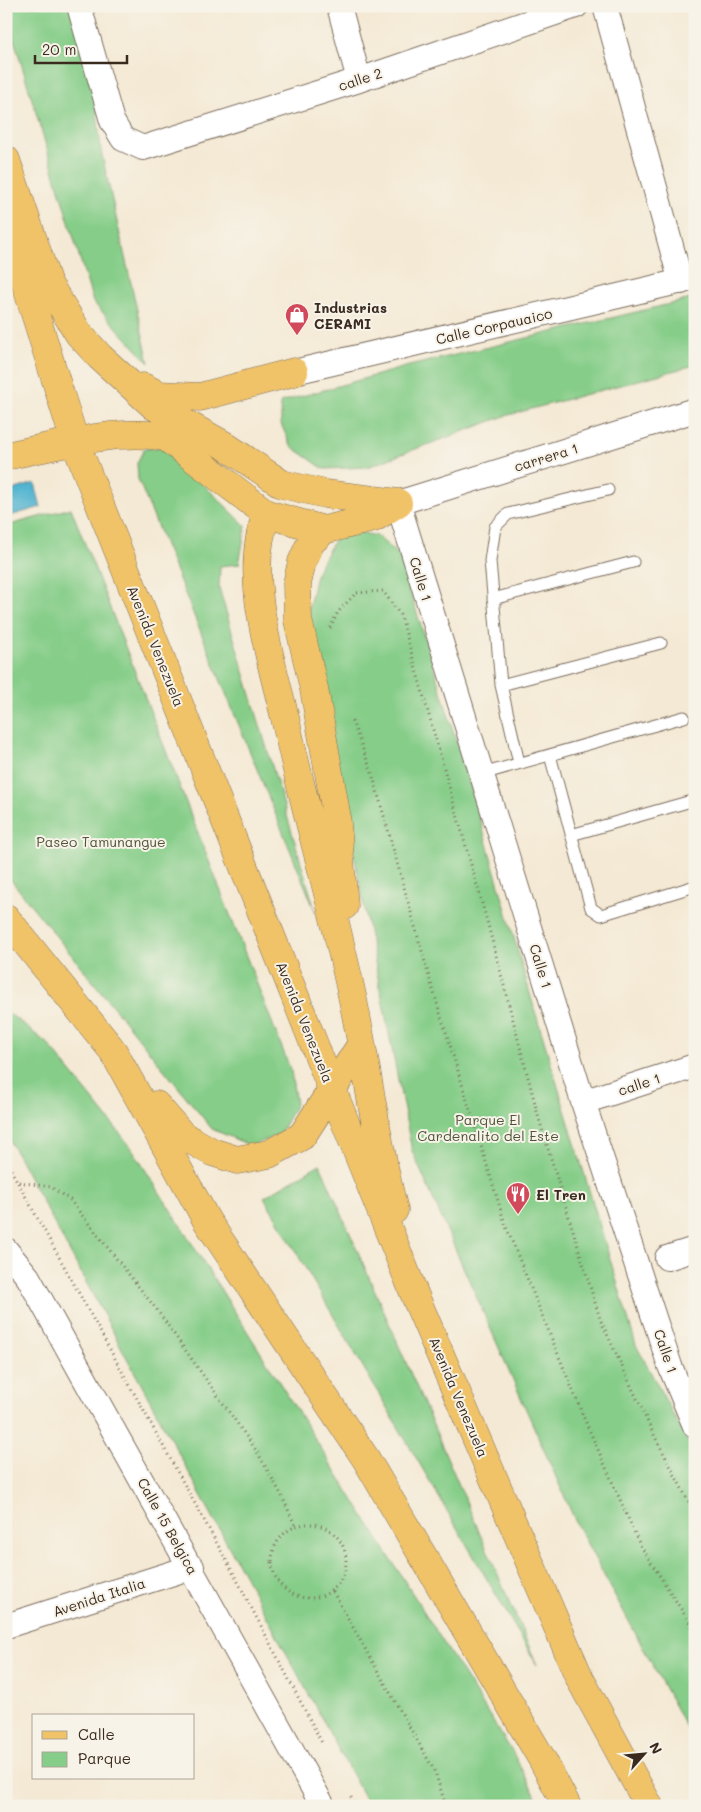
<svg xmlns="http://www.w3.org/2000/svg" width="701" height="1812" font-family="Mali,sans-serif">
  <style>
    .green { fill: #85cd88; stroke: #607c53 }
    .water { fill: #51b4d0; stroke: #466f77 }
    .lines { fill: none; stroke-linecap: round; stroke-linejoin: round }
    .lane-casing { stroke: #7c6d5e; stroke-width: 13 }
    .street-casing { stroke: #7c6d5e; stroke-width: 26 }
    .primary-casing { stroke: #7c6d5e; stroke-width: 29 }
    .path { stroke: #7c6d5e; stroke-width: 3; stroke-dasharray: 1 4; stroke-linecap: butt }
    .lane { stroke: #fff; stroke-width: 11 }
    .street { stroke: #fff; stroke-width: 24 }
    .primary { stroke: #f0c369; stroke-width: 28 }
    .labels { text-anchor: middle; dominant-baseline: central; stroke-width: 4; stroke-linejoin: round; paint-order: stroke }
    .street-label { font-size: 14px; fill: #3b2a1e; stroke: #f7f3e8 }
    .poi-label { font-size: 14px; font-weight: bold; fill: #3b2a1e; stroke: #f7f3e8; text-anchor: start }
    .park-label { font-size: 14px; fill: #4e5338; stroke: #f7f3e8 }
  </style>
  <rect width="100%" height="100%" fill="#f7f3e8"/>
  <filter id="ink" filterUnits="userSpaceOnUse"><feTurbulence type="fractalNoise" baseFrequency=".02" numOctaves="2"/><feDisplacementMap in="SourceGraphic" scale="10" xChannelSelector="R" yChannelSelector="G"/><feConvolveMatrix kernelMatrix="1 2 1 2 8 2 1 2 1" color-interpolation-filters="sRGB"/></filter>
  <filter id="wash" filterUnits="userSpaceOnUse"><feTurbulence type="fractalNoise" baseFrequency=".0096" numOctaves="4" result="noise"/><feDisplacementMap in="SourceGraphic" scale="20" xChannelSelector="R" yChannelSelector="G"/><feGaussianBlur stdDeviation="1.12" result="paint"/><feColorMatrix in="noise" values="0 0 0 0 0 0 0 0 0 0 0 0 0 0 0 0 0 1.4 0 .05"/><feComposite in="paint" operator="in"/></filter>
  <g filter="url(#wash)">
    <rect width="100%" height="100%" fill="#f4e9d4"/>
    <path class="green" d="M6,6H74L94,83L101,151L149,363L93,302L6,13Z
      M695,298V365L505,416L367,467L324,469L291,446L281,424V402L409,366Z
      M162,447L172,454L246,526L239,564L220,566L219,588L316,913L138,479L137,463L144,449Z
      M71,508L291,1071L296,1104L279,1135L251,1146L212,1129L6,874V526Z
      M358,532L377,536L399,555L473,795L535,1011L636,1345L695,1455V1744L578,1527L412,1151L307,615L317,571L334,540Z
      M6,1011L48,1044L131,1147L513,1753L541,1806H369L6,1134Z
      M320,1164L537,1665L264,1197Z"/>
    <path class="water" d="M35,483L41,507L6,517V492Z"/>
  </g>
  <g filter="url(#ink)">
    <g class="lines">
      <g class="lane-casing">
        <path id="lane" d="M493,599L633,562
          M501,685L661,643
          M550,755L591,908L601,915L695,886
          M519,763L501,685L490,561L495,527L508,514L608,490
          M482,774L684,717
          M571,835L695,800"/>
      </g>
      <g class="street-casing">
        <path id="street" d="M79,6L112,121L123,139L143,148L359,80L576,6
          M339,6L359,80
          M605,6L681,282
          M294,372L695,278
          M695,410L398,503L583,1102L670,1366L695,1426
          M583,1102L695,1066
          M6,1250L28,1277L323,1806
          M667,1258L695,1249
          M6,1626L192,1567"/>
      </g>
      <g class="primary-casing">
        <path id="primary" d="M6,160L48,284L79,334L100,357L154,406L224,445L282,484L325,494L398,503
          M6,220L75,442L333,1092L418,1303L580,1679L649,1806
          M143,387L159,395L200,397L294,372
          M6,456C56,446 116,428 166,437L267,514L324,530L374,518L398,503
          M267,514C242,573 271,659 285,718C305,810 331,899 351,991C367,1063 375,1138 394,1210
          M324,530L311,542L302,562L297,584L298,620L314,689L336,813L344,906
          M6,918L113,1051L207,1221L366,1459L542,1759L567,1806
          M156,1105L182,1135L212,1152L237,1160L269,1154L302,1136L361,1045"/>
      </g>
      <path class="path" d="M330,628L338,612L356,593L383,591L401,616L487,921L539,1119L600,1319L652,1431L695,1514
        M352,721L372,773L430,980L505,1224L584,1418L640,1545L695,1631
        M6,1161L236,1578L322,1743
        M19,1182L51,1187L70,1200L157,1310L256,1450L281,1494L295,1525
        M272 1561a37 37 0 1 1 74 0a37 37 0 1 1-74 0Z
        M333,1592L435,1772L446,1806
        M351,1797L355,1806"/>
      <use href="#lane" class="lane"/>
      <use href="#street" class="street"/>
      <use href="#primary" class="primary"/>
    </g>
  </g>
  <defs>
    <g id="shop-pin" transform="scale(1.25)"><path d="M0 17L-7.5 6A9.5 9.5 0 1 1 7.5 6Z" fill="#d1495b" stroke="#f7f3e8"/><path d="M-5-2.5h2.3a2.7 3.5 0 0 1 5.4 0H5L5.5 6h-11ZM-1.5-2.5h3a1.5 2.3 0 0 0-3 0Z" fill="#fff"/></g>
    <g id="restaurant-pin" transform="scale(1.25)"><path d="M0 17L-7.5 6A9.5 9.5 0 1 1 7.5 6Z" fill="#d1495b" stroke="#f7f3e8"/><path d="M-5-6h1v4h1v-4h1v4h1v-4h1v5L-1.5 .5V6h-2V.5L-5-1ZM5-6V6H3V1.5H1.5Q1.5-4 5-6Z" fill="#fff"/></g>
  </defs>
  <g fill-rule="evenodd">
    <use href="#shop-pin" x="297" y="315"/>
    <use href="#restaurant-pin" x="518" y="1194"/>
  </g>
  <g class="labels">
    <g class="street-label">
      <text transform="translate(360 79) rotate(-18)">calle 2</text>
      <text transform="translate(494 326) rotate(-13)">Calle Corpauaico</text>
      <text transform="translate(546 457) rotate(-17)">carrera 1</text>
      <text transform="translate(421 579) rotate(73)">Calle 1</text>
      <text transform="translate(156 646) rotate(68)">Avenida Venezuela</text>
      <text transform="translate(541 966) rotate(73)">Calle 1</text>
      <text transform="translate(305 1022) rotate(68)">Avenida Venezuela</text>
      <text transform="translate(639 1084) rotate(-18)">calle 1</text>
      <text transform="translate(666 1351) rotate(71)">Calle 1</text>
      <text transform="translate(459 1397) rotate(67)">Avenida Venezuela</text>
      <text transform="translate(168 1526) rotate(61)">Calle 15 Belgica</text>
      <text transform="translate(99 1597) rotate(-18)">Avenida Italia</text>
    </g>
    <g class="poi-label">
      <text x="314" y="307">Industrias<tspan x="314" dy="16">CERAMI</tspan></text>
      <text x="536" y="1194">El Tren</text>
    </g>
    <g class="park-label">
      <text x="101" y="841">Paseo Tamunangue</text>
      <text x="488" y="1119">Parque El<tspan x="488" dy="16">Cardenalito del Este</tspan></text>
    </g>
  </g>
  <rect width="701" height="1812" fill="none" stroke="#f7f3e8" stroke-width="25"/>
  <rect x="32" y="1714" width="162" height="65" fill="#f7f3e8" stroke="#aca397"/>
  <rect x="42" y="1731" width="25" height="8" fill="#f0c369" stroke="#aca397"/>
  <text x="78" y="1740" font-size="15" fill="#3b2a1e">Calle</text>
  <rect x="42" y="1752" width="25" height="15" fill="#85cd88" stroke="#aca397"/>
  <text x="78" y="1764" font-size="15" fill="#3b2a1e">Parque</text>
  <g transform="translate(644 1754) rotate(63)" stroke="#f7f3e8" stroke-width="4" paint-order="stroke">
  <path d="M0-4L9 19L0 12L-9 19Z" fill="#3b2a1e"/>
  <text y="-8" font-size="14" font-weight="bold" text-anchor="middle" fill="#3b2a1e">N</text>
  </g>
  <path d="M35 55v8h92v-8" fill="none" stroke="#3b2a1e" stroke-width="2.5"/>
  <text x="42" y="55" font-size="15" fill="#3b2a1e" stroke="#f7f3e8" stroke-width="4" paint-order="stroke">20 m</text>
</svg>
